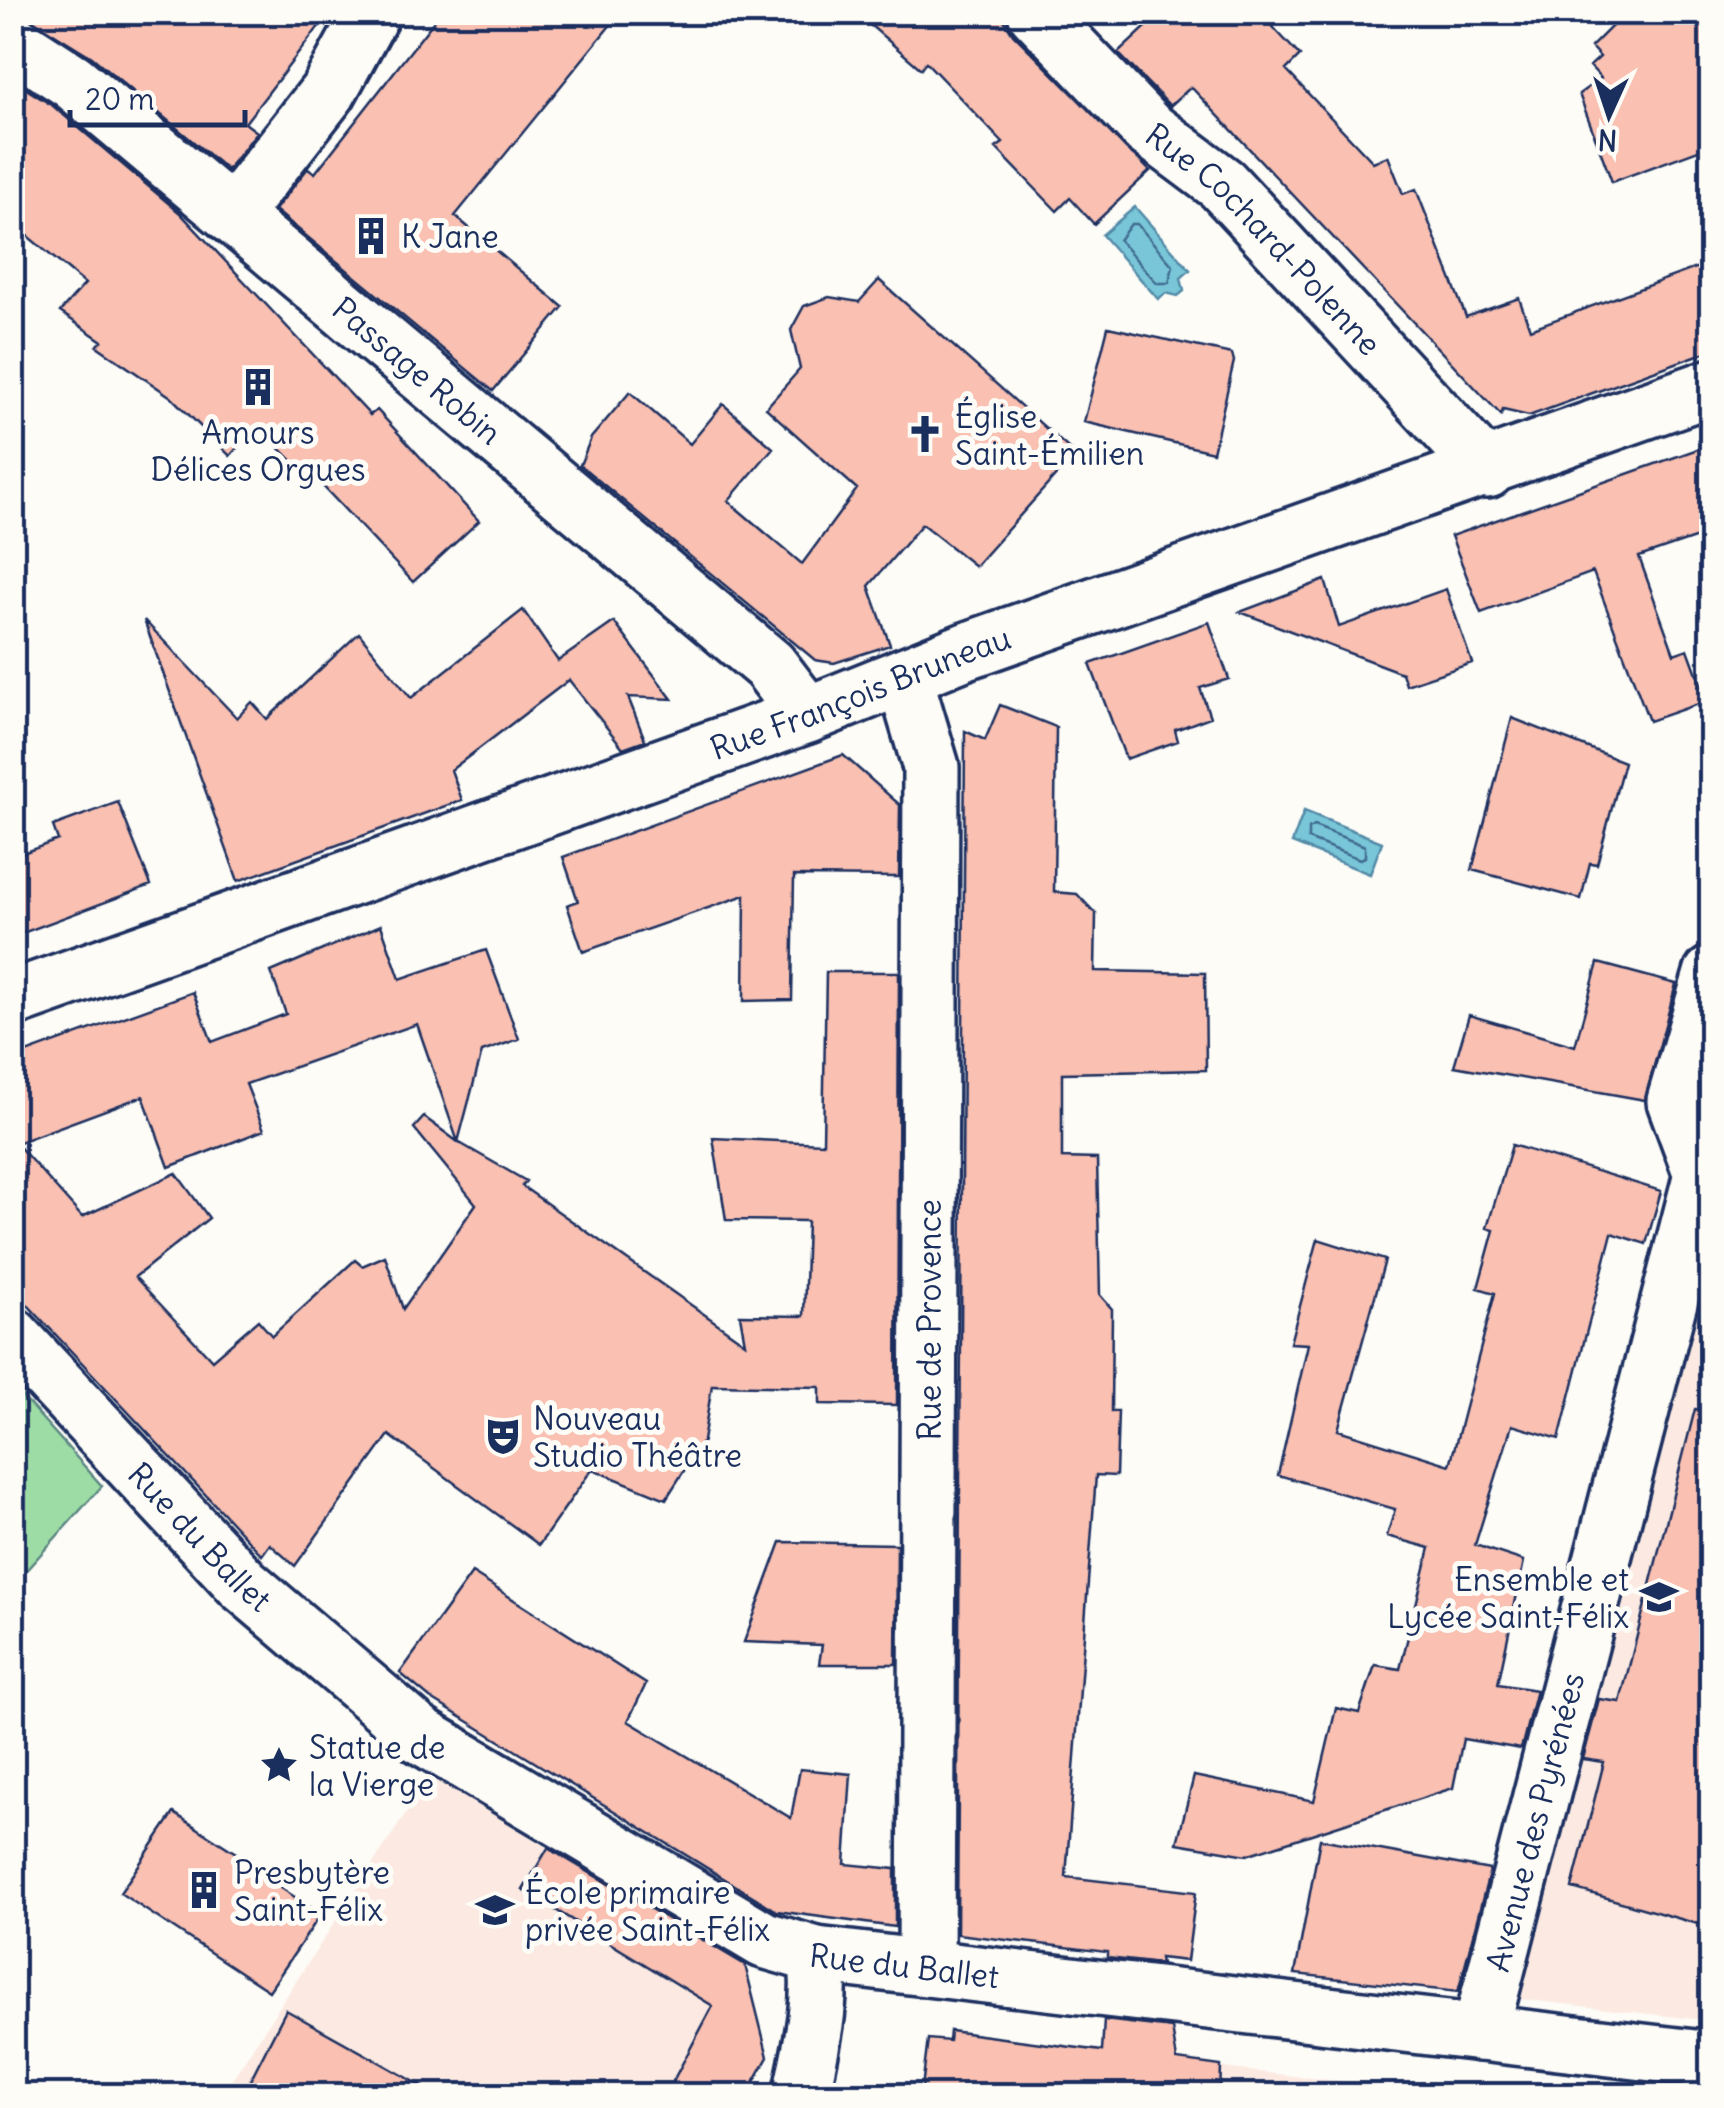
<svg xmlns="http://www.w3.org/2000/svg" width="1724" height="2108" font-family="Delius,sans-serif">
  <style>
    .built { fill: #fceae2 }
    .green { fill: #9ddda5; stroke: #5c8682; stroke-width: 2.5 }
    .water { fill: #79c6d8; stroke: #538aa7; stroke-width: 2.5 }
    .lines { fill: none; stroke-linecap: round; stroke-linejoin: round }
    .shore { stroke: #416b8f; stroke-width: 2.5 }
    .building { fill: #fac0b1; stroke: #1b2f5e; stroke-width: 2.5; fill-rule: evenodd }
    .minor-casing { stroke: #1b2f5e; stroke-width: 62 }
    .minor { stroke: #fdfcf7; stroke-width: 55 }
    .labels { text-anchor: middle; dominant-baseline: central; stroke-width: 10; stroke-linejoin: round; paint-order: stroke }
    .poi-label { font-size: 32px; fill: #1b2f5e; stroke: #fdfcf7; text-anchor: start }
    .street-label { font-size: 32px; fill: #1b2f5e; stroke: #fdfcf7 }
  </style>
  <rect width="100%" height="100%" fill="#fdfcf7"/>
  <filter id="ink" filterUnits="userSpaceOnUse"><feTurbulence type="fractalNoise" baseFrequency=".01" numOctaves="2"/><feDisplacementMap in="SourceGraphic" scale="20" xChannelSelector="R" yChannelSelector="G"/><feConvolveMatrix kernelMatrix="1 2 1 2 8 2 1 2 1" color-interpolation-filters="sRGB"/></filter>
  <g filter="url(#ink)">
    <path class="built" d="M1711,1198V2021L1502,1997Z
      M431,1775L746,1971L769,2057L748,2095L221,2096Z
      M1179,2063L1465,2095H1184Z"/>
    <path class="green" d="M13,1386L102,1486L13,1585Z"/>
    <path class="water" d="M1135,207L1190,270L1181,278L1184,291L1178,296L1166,293L1158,299L1102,235Z
      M1304,811L1382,842L1370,874L1292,843Z"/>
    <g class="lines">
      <path class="shore" d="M1131,224H1137L1173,266L1169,283H1157L1119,240Z
        M1314,826L1365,846V857L1360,859L1308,839V829Z"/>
    </g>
    <path class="building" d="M19,12H330L245,123L257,132L227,170L92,57Z
      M441,12H621L455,216L563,307L493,391L275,210L308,168L315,173Z
      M855,12H999L1013,34L1150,171L1094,224L1070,198L1057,211L996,148L1003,143L926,62L921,69Z
      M1162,12H1259L1300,56L1286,70L1373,162L1388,156L1403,194L1416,189L1466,317L1519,298L1530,329L1712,262V350L1529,416L1503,410L1501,415L1191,87L1170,106L1118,53Z
      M1626,12H1688L1712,37V145L1612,182L1579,94L1601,78L1590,66L1600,57L1591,47Z
      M12,80L53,106L180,213L370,415L377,410L479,521L413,582L317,480L314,483L257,425L230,456L171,397L97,346L102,341L60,312L85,284L12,223Z
      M879,280L1075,454L975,566L922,524L869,586L890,645L834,663L815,660L580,465L591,438L630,392L690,444L723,404L773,448L728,501L802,564L857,489L766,408L800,369L791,330L804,306L829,297L859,302Z
      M1108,327L1232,354L1234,361L1213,452L1084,422Z
      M1712,444V532L1639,557L1674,654L1688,649L1707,701L1649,721L1593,572L1481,613L1451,536Z
      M1325,580L1339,627L1446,589L1472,663L1406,685L1402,673L1240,612Z
      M523,610L558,661L614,622L672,699L628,697L645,740L623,748L569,680L451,770L462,800L238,881L144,620L237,718L252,702L267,719L359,633L411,698Z
      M1209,622L1229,679L1200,688L1210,717L1175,730L1178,741L1126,759L1090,664Z
      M1000,705L1056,727L1054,892L1077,894L1096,914L1095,971L1205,973L1206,1070L1062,1073V1158L1097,1159L1100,1295L1112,1309L1111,1411H1118L1116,1476L1096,1475L1066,1877L1196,1892L1187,1961L1160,1958L1161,1964L1107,1958V1952L957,1934L965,731L985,740Z
      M1512,718L1624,762L1597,864L1590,863L1581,899L1472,870Z
      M843,755L900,805L899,877L794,876L792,1000L744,1001L745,895L583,952L567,905L578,901L563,857Z
      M118,802L151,885L12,937V857L58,840L53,826Z
      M381,925L400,979L486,950L519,1039L482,1052L458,1142L526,1181L522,1186L745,1343L740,1315L804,1316L807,1221L726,1220L713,1138L823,1143L826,972H899L897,1405L820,1404V1387L712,1385L703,1441L666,1499L592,1469L539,1545L389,1435L295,1566L270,1544L262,1555L12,1288V1058L193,992L212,1042L286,1014L271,972ZM417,1024L458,1142L424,1117L414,1128L476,1204L403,1309L385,1256L362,1266L355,1260L272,1336L258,1320L212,1360L135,1277L209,1218L176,1173L82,1217L16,1143L143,1096L169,1167L264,1130L246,1084Z
      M1598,963L1676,984L1645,1100L1454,1066L1469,1015L1575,1046Z
      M1512,1145L1661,1191L1646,1244L1612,1233L1559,1439L1512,1425L1475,1545L1524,1561L1498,1684L1536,1690L1521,1749L1463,1739L1453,1788L1247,1855L1177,1843L1194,1776L1314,1801L1336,1708L1359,1713L1375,1665L1400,1669L1430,1548L1387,1536L1395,1509L1278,1475L1308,1344L1290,1343L1318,1239L1385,1260L1338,1430L1450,1465L1495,1293L1478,1288L1494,1230L1487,1228Z
      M1695,1409L1712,1411V1928L1572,1888L1604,1762L1583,1759L1599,1699L1620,1702Z
      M781,1542L897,1544L896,1664H819L822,1645L744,1642Z
      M472,1573L646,1684L628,1721L791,1818L800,1769L851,1774L845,1864L895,1869V1927L777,1911L430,1698L400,1673Z
      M174,1813L284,1884L281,1888L321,1914L269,1991L120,1893Z
      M1320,1839L1490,1870L1458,1992L1295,1974Z
      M548,1848L745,1965L768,2057L746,2096H665L713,2006L523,1890Z
      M286,2010L440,2096H242Z
      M1104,2020L1172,2028L1177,2060L1221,2066L1220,2096H921L928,2039L949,2041L950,2031L1102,2051Z"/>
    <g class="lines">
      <g class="minor-casing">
        <g id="minor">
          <path id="s1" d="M1036,12L1147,128L1222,184L1487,470"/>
          <path id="s2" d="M12,42L72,81L769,665L807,715"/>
          <path d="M232,215L328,92L372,12"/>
          <path d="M904,676L931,767L926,1968"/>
          <path id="s3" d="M12,999L807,715L966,651L1712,387"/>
          <path id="s4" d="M12,1336L243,1584L420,1735L764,1940L816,1955L1712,2060"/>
          <path id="s5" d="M1480,2033L1702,1174L1675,1101L1712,974"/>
          <path d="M801,2096C810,2050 824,2001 816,1955"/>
        </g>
      </g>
      <use href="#minor" class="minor"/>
    </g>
  </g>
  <defs>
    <g id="building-bare" transform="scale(3)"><path d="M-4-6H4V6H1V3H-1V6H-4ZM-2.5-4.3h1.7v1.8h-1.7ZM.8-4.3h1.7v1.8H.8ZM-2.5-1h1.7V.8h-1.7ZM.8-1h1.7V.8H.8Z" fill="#1b2f5e" stroke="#fdfcf7" stroke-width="2.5" paint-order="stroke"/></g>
    <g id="church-bare" transform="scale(3)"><path d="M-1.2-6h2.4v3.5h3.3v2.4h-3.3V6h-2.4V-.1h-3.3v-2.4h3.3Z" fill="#1b2f5e" stroke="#fdfcf7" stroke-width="2.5" paint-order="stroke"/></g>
    <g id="theatre-bare" transform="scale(3)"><path d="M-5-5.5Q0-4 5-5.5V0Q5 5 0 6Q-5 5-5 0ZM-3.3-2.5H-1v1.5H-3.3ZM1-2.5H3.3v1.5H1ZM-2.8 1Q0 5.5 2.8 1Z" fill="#1b2f5e" stroke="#fdfcf7" stroke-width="2.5" paint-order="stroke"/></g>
    <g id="school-bare" transform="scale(3)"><path d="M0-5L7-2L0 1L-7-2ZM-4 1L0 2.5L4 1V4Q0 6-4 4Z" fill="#1b2f5e" stroke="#fdfcf7" stroke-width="2.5" paint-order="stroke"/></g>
    <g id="sight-bare" transform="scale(3)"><path d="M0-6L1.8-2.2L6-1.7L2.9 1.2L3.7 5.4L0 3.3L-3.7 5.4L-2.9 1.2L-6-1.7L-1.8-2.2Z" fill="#1b2f5e" stroke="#fdfcf7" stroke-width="2.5" paint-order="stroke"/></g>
  </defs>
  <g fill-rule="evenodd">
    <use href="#building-bare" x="371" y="236"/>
    <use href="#building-bare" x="258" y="387"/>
    <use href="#church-bare" x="925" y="434"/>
    <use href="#theatre-bare" x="503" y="1436"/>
    <use href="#school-bare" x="1659" y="1597"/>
    <use href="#sight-bare" x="279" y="1765"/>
    <use href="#building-bare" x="204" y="1890"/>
    <use href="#school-bare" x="495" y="1910"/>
  </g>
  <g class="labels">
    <g class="poi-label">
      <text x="401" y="236">K Jane</text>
      <text x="955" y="416">Église<tspan x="955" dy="37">Saint-Émilien</tspan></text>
      <text x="258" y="432" text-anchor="middle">Amours<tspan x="258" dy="37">Délices Orgues</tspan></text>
      <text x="533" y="1418">Nouveau<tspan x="533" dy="37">Studio Théâtre</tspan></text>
      <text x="1629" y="1579" text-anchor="end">Ensemble et<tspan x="1629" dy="37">Lycée Saint-Félix</tspan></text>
      <text x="309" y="1747">Statue de<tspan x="309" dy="37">la Vierge</tspan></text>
      <text x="234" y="1872">Presbytère<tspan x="234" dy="37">Saint-Félix</tspan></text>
      <text x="525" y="1892">École primaire<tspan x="525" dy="37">privée Saint-Félix</tspan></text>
    </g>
    <g class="street-label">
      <text stroke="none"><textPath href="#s1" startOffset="322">Rue Cochard-Polenne</textPath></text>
      <text stroke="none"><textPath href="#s2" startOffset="522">Passage Robin</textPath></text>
      <text stroke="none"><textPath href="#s3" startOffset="902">Rue François Bruneau</textPath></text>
      <text transform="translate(929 1320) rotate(-90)">Rue de Provence</text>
      <text stroke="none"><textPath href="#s4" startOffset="275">Rue du Ballet</textPath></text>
      <text stroke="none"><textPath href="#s5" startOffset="218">Avenue des Pyrénées</textPath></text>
      <text stroke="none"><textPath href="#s4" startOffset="1115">Rue du Ballet</textPath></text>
    </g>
  </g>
  <rect width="1724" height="2108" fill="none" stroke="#fdfcf7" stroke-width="50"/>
  <rect x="25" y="25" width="1674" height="2058" fill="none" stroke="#1b2f5e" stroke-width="4" filter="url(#ink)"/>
  <g transform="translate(1609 115) rotate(183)" stroke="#fdfcf7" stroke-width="8" paint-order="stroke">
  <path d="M0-8L18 38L0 25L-18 38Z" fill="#1b2f5e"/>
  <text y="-15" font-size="28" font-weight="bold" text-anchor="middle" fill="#1b2f5e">N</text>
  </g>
  <path d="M70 110v15h175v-15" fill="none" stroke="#1b2f5e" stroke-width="5"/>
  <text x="85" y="110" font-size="30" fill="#1b2f5e" stroke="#fdfcf7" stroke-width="8" paint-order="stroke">20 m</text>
</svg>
